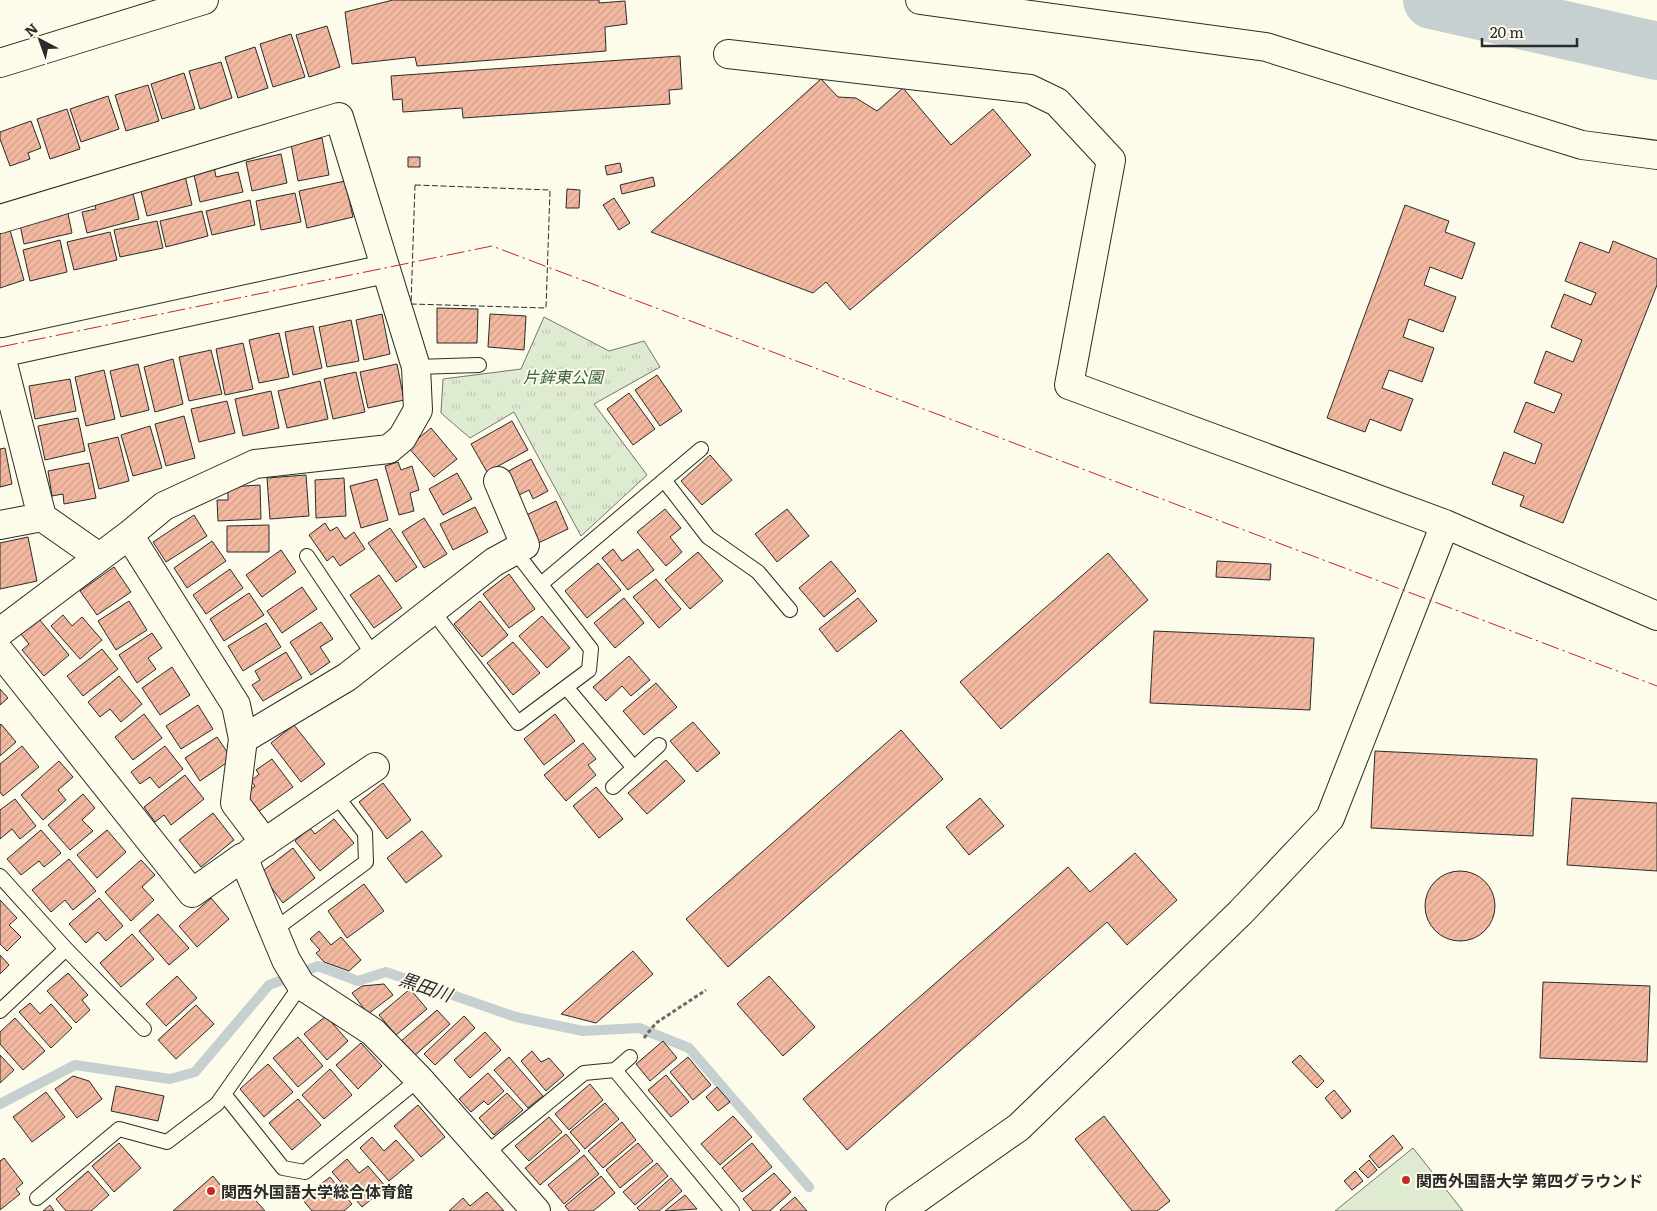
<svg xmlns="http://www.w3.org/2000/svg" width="1657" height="1211" font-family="Literata,'Noto Sans JP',serif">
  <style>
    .park { fill: url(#park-tufts); stroke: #74746e }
    .pitch { fill: #deebd1; stroke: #74746e }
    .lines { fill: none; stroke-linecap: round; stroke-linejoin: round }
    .stream { stroke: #c7d0d0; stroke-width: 10 }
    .river { stroke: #c7d0d0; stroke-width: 58 }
    .building { fill: url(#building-hatch); stroke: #2b2b2b }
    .service-casing { stroke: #2b2b2b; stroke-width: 16 }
    .minor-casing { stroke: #2b2b2b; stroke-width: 30 }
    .tertiary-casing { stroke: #2b2b2b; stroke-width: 30 }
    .path { stroke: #6a6964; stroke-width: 3; stroke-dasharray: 4 2.5; stroke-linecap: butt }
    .service { stroke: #fdfbea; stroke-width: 14 }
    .minor { stroke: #fdfbea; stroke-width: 28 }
    .tertiary { stroke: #fdfbea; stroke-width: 28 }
    .fence { stroke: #2b2b2b; stroke-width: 1; stroke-dasharray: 6 2.5; stroke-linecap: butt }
    .power { stroke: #c62828; stroke-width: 1; stroke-dasharray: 18 4 2.5 4; stroke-linecap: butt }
    .poi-dot { fill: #c62828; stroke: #fdfbea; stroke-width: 2 }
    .labels { text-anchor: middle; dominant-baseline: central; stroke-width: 4; stroke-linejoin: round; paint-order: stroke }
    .park-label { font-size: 16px; font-style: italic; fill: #34623c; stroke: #fdfbea }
    .poi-label { font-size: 16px; font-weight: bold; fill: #2b2b2b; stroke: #fdfbea; text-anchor: start }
    .water-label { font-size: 18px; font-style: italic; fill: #2b2b2b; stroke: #fdfbea }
  </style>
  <defs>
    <pattern id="park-tufts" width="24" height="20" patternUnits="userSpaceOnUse" patternTransform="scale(1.25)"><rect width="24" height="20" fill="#deebd1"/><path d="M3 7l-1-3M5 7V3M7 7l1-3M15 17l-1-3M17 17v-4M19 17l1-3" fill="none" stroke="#bfcab4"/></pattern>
    <pattern id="building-hatch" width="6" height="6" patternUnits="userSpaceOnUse" patternTransform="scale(1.25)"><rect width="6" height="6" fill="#f2b8a0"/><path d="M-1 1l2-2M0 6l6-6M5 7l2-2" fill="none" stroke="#d09e8a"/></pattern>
  </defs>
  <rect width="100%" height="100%" fill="#fdfbea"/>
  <path class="park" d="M544,317L609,351L644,341L660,367L594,404L647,475L581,536L514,412L470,438L441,413L443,379L521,369Z"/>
  <path class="pitch" d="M1413,1148L1463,1211H1335Z"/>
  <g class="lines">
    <path class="stream" d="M0,1104L75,1065L170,1079L195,1072L269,985L318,966L358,981L386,972L516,1017L583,1031L639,1028L689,1048L809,1187"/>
    <path class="river" d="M1432,0L1657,51"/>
  </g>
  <path class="building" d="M393,0H599V3L625,1L627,24L605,27L606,51L417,66L415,57L352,64L345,12Z
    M327,26L340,67L309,77L296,35Z
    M291,34L305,77L273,87L260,44Z
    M255,47L268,88L238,98L225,57Z
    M680,56L682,89L669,90L670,104L463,118L462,108L403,112L402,99L393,100L391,76Z
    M221,62L232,98L200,109L189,71Z
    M184,73L195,109L162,119L151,84Z
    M821,79L838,97L856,98L877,111L903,88L951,145L993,109L1031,155L850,310L826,282L813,293L651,232Z
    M148,85L159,121L126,131L115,95Z
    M108,96L119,129L81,142L70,109Z
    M67,109L80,149L50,159L37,119Z
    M31,121L41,148L28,153L30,159L10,166L0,139V132Z
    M322,138L329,175L298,181L291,144Z
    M281,154L287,183L252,191L246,162Z
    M408,157H420V167H408Z
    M213,161L216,177L238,172L243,192L200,202L192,166Z
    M620,163L622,172L607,175L605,166Z
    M185,176L192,205L147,216L140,187Z
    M653,177L655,186L622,194L620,185Z
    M345,181L353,217L307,228L299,191Z
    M132,189L139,219L87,233L82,212L96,209L93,199Z
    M567,189L580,190L579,208H566Z
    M295,193L301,222L261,230L256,201Z
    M614,198L630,223L619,230L603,205Z
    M250,200L255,225L212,235L206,211Z
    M1405,205L1449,221L1445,232L1475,243L1462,279L1430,267L1424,285L1456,297L1443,332L1409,319L1403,337L1434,348L1422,382L1389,370L1382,388L1413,399L1401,431L1370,419L1365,432L1327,418Z
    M67,209L72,233L24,244L19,220Z
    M202,211L208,236L166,247L160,221Z
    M157,221L163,248L120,257L114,230Z
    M10,230L24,280L0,288V233Z
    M110,232L117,260L74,270L67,242Z
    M60,240L67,272L30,281L23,250Z
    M1613,241L1657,259V285L1563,523L1520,506L1524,496L1492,484L1504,452L1535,464L1542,444L1514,432L1526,402L1554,413L1562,394L1534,383L1546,351L1573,362L1582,340L1551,327L1564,294L1591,305L1596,293L1565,281L1580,242L1609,253Z
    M437,308L478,309L477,343H437Z
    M382,314L390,354L364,360L356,320Z
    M490,314L526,316L524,350L488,347Z
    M351,320L359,361L327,367L319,327Z
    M313,326L322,368L293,375L285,332Z
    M279,333L289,377L259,383L249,340Z
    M243,343L253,389L225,395L216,349Z
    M211,350L222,394L189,401L179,357Z
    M173,359L183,404L155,412L144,367Z
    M138,364L149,410L121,417L110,371Z
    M397,364L404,400L368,408L360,372Z
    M104,370L115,419L86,426L75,377Z
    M356,372L365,412L333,419L324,379Z
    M657,375L682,411L660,426L635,390Z
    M70,379L76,411L35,419L29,386Z
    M320,381L328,419L287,428L278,391Z
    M271,391L279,428L243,436L235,399Z
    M629,393L655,429L633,445L607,409Z
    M227,401L235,433L199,442L191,409Z
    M184,416L195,458L166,466L155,424Z
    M78,418L85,451L45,460L38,426Z
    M512,421L528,450L487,472L471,444Z
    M150,426L162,468L133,476L121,435Z
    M431,428L457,459L434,477L408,447Z
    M118,437L129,481L99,489L88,444Z
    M5,448L12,484L0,487V449Z
    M710,455L732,480L702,505L681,481Z
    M531,459L548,491L533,499L529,490L513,498L501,475Z
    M398,462L401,470L412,466L419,490L410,493L414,511L399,515L385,466Z
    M89,463L96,498L64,504L63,494L52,496L48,471Z
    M457,473L472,499L443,515L429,489Z
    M306,475L309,516L270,519L267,478Z
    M344,478L346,516L316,518L315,480Z
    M377,479L388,520L361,528L350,486Z
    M260,485L261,519L218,521L217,500H228V487Z
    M556,501L568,529L534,545L522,517Z
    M475,507L488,532L453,550L440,524Z
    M665,509L681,528L670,537L682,552L666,566L637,532Z
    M787,509L809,536L777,562L755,534Z
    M194,515L207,536L166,562L153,542Z
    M424,518L447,554L424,568L402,532Z
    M325,523L330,531L337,527L345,539L354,532L365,549L340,566L333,556L327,561L309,535Z
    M269,525V552H227V526Z
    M390,528L417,567L396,582L368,543Z
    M28,537L37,581L0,589V543Z
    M212,541L226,561L187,588L174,568Z
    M613,549L622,561L638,549L654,570L628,590L602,558Z
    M281,550L296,572L262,597L246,575Z
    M698,552L723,581L690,609L665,580Z
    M1108,553L1148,600L1001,729L960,682Z
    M831,561L856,591L824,617L799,588Z
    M1217,561L1271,564L1270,580L1216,577Z
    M598,563L621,590L587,618L565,591Z
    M114,567L131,592L97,615L80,591Z
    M230,569L243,588L206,614L193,595Z
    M509,574L535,609L509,628L483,594Z
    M379,575L402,608L374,628L350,595Z
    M656,579L681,609L659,628L633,597Z
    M302,587L317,609L282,633L267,611Z
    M249,593L264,615L224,641L210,619Z
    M624,598L644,623L615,648L594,623Z
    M858,598L877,621L837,652L819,629Z
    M129,601L147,630L116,650L98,621Z
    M480,601L508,635L482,657L454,624Z
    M63,615L72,626L82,617L102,640L80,659L51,626Z
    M542,616L570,648L547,668L519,636Z
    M39,619L69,655L44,676L22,650L29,644L21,634Z
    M321,622L333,639L320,647L330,662L311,675L290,642Z
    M266,623L281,647L243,671L228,646Z
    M1154,631L1314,638L1310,710L1150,703Z
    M152,633L162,648L148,658L156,669L137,683L119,655Z
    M513,642L540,673L513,695L487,663Z
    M102,649L118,669L83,696L67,676Z
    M286,652L302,678L263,701L252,685L260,680L255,671Z
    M629,656L650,680L631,696L622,686L606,701L593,687Z
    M172,667L190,695L160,715L142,688Z
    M119,676L142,704L121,722L110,709L100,717L88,702Z
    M656,683L677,707L644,735L623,711Z
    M0,689L8,698L0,705Z
    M198,705L213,729L181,749L166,726Z
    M144,714L162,738L133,760L115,737Z
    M555,714L575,741L544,765L524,739Z
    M693,722L720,753L697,772L670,741Z
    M1,724L16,742L0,756V725Z
    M294,725L325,764L301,782L271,743Z
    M901,730L943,779L728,967L686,919Z
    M217,737L232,759L200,781L185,758Z
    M583,743L596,759L588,765L596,775L566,801L544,775Z
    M22,746L39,767L3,796L0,792V764Z
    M165,746L183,769L159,788L150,777L140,784L131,772Z
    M1375,751L1537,759L1533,836L1371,828Z
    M272,759L293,787L258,812L245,794L255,786L251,781L259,774L256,770Z
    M666,760L685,781L647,814L628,793Z
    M59,761L73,777L58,790L66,800L43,820L21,795Z
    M185,775L204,799L171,825L164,815L155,822L144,807Z
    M383,783L411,820L387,839L359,802Z
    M596,787L623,819L599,838L573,806Z
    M83,794L95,808L82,820L93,831L70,850L48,825Z
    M980,798L1004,826L969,855L946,827Z
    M1572,798L1657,803V871L1567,865Z
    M15,799L36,826L20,839L12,829L0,839V810Z
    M213,813L234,840L201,867L179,840Z
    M334,819L354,843L320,871L295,841L310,828L315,834Z
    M41,830L61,853L44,867L39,861L21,875L7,859Z
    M107,830L126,852L97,878L77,855Z
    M422,831L442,856L406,883L387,858Z
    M293,848L315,878L283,903L260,873Z
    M1135,853L1177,900L1127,945L1107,922L847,1150L803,1099L1068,867L1090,892Z
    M69,859L96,891L73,910L65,900L51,912L32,890Z
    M141,860L155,875L142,887L154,900L131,921L105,892Z
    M1425 906a35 35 0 1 1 70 0a35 35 0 1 1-70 0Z
    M364,884L384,911L347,938L328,911Z
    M99,898L123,926L106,941L98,932L86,943L69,924Z
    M211,898L229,919L197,947L179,926Z
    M0,900L17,918L9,925L21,937L7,951L0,944Z
    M158,914L189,948L169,965L139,931Z
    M319,931L331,945L341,937L361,960L349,971L324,962L316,953L320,950L310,939Z
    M132,934L154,959L121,987L100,963Z
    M633,951L653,974L596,1023L561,1014Z
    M0,955L9,965L0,974Z
    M68,973L88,995L82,1000L90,1010L76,1023L47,991Z
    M177,976L197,998L166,1026L146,1004Z
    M769,976L815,1027L783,1056L737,1004Z
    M1543,982L1650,986L1647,1062L1540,1058Z
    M384,984L393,995L368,1014L352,993L362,986Z
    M410,989L427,1009L396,1035L379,1015Z
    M30,1003L40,1014L51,1004L72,1028L51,1048L19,1012Z
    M196,1005L214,1024L176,1059L158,1040Z
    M437,1010L450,1024L413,1057L400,1042Z
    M326,1016L348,1041L327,1060L304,1034Z
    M464,1016L475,1028L435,1065L424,1054Z
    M15,1018L45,1051L23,1070L0,1044V1032Z
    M485,1032L501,1050L470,1078L454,1060Z
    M298,1037L323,1066L298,1087L273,1058Z
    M663,1041L677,1058L650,1081L636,1064Z
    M361,1043L382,1066L358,1089L336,1065Z
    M532,1051L541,1062L549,1058L564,1075L546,1091L521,1061Z
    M0,1055L14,1070L0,1083Z
    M1300,1055L1324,1081L1317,1088L1292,1062Z
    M509,1057L543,1096L528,1108L494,1070Z
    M688,1057L711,1085L693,1100L670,1072Z
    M268,1064L293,1092L264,1117L240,1089Z
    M330,1069L352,1095L324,1119L302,1095Z
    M488,1073L504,1091L488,1105L484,1101L471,1112L459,1099Z
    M666,1075L689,1102L671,1117L648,1090Z
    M73,1076L89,1081L102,1099L77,1118L55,1089Z
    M590,1084L603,1100L569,1130L555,1114Z
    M116,1086L164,1096L158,1121L111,1111Z
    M717,1087L730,1102L718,1111L706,1097Z
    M1334,1090L1351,1111L1342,1119L1325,1098Z
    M46,1092L65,1117L32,1142L13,1117Z
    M507,1093L523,1110L494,1135L479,1118Z
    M298,1099L321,1125L292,1150L269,1123Z
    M605,1103L619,1119L585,1149L570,1132Z
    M418,1105L445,1137L421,1157L394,1126Z
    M733,1116L752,1137L720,1165L701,1144Z
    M1104,1116L1170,1201L1157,1211H1132L1075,1139Z
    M549,1117L562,1132L529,1161L515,1146Z
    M622,1122L636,1140L603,1168L588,1151Z
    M566,1134L580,1151L540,1185L525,1168Z
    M1393,1135L1403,1148L1379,1168L1369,1156Z
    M372,1137L384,1151L396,1140L414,1160L389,1181L360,1148Z
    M119,1143L141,1168L114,1192L92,1166Z
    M638,1143L653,1161L620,1188L606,1170Z
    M752,1143L772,1167L742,1192L722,1168Z
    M584,1155L599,1174L564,1204L548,1185Z
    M4,1158L23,1183L16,1189L20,1194L0,1210V1161Z
    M347,1159L359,1173L368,1166L386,1187L362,1207L332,1172Z
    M1369,1160L1377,1170L1368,1178L1359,1169Z
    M657,1163L668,1176L635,1205L623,1192Z
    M88,1171L109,1195L91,1211H66L56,1199Z
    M1355,1171L1363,1181L1352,1190L1344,1181Z
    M774,1173L791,1192L770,1211H753L743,1199Z
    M213,1176L230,1197L243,1186L265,1211H173Z
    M601,1176L615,1193L593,1211H569L565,1206Z
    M330,1177L352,1204L344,1211H312L302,1199Z
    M671,1178L682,1191L659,1211H640L637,1208Z
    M487,1192L504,1211H449L463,1198L470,1206Z
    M685,1195L697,1209L665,1211Z
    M795,1197L807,1211H781L780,1210Z
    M50,1205L54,1211H43Z"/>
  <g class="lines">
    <g class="service-casing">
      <path id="service" d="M416,367L479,365
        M664,480L708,537L758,572L790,610
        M307,556L374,656
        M541,584L701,449
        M432,610L518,723L589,670L591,649L514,550
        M566,687L634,768
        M613,787L659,745
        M0,876L66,949L144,1029
        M274,930L366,862L365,833L335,794
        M0,1011L66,949
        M615,1070L732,1211
        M224,1094L283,1168L305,1172L419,1079
        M485,1154L584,1073L615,1070L630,1057
        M37,1198L119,1129L167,1142L217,1104L301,985"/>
    </g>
    <g class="minor-casing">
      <path id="minor" d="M728,54L1030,89L1057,102L1111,160L1069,385L1445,524L1657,616
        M0,219L339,117L416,367L418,410L402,438L389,449L255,464L164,506L129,535L0,632
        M0,352L42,517L99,557
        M0,353L385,269
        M0,525L42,517
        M129,535L236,705L243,739L235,803L265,843
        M0,652L192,893L243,857L286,960L301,985L373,1032L419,1079L536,1211
        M243,739L347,677L494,562L525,545L498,481
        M251,852L375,767
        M900,1211L1019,1127L1241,912L1330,818L1445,524"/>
    </g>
    <g class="tertiary-casing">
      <path id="tertiary" d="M920,0L1266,47L1582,145L1657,155
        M0,63L204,0"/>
    </g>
    <path class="path" d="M644,1038L656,1023L706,990"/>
    <use href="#service" class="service"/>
    <use href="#minor" class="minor"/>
    <use href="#tertiary" class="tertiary"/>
    <path class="fence" d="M415,185L550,190L546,308L411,304Z"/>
    <path class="power" d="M0,347L492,246L1657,686"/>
  </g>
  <g class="poi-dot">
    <circle cx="1406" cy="1180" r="5"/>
    <circle cx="211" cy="1191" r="5"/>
  </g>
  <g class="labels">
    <g class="park-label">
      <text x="563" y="376">片鉾東公園</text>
    </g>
    <g class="poi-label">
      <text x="1416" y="1180">関西外国語大学 第四グラウンド</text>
      <text x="221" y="1191">関西外国語大学総合体育館</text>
    </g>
    <g class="water-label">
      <text transform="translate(426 986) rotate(19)">黒田川</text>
    </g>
  </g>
  <g transform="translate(40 40) rotate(319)" stroke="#fdfbea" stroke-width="4" paint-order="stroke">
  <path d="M0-4L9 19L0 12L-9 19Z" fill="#2b2b2b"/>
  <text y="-8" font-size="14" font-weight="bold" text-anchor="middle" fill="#2b2b2b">N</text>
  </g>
  <path d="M1482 38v8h95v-8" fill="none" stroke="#2b2b2b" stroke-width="2.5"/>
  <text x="1490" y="38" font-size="15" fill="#2b2b2b" stroke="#fdfbea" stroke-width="4" paint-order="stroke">20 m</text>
</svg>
